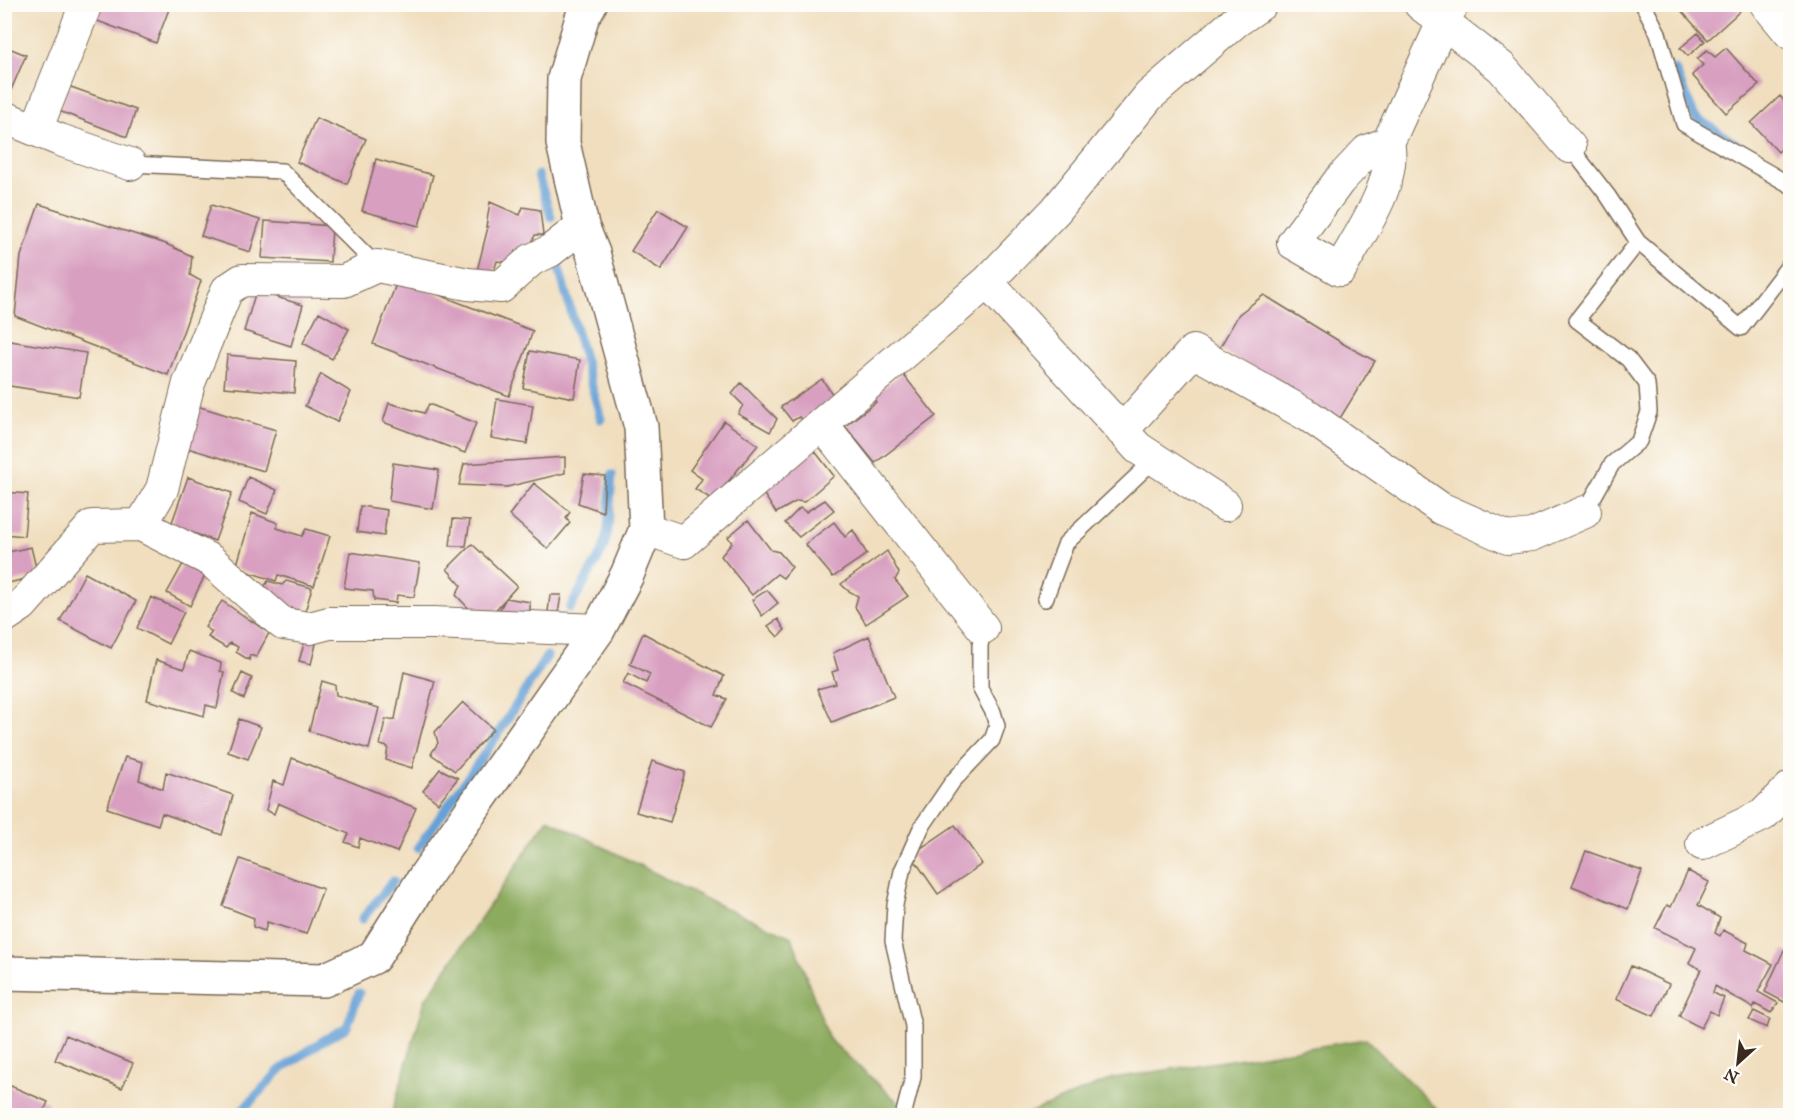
<svg xmlns="http://www.w3.org/2000/svg" width="1795" height="1120" font-family="'IM FELL Great Primer',serif">
  <style>
    .forest { fill: #8cab5f; stroke: #646a3e; stroke-width: 1.5 }
    .lines { fill: none; stroke-linecap: round; stroke-linejoin: round }
    .stream { stroke: #66a0d5; stroke-width: 9 }
    .building { fill: #d89fc0 }
    .lane-casing { stroke: #7a6956; stroke-width: 18 }
    .street-casing { stroke: #7a6956; stroke-width: 34 }
    .secondary-casing { stroke: #7a6956; stroke-width: 36 }
    .lane { stroke: #fff; stroke-width: 15 }
    .street { stroke: #fff; stroke-width: 32 }
    .secondary { stroke: #fff; stroke-width: 33 }
  </style>
  <rect width="100%" height="100%" fill="#fdfcf7"/>
  <filter id="ink" filterUnits="userSpaceOnUse"><feTurbulence type="fractalNoise" baseFrequency=".0167" numOctaves="2"/><feDisplacementMap in="SourceGraphic" scale="12" xChannelSelector="R" yChannelSelector="G"/><feConvolveMatrix kernelMatrix="1 2 1 2 8 2 1 2 1" color-interpolation-filters="sRGB"/></filter>
  <filter id="wash" filterUnits="userSpaceOnUse"><feTurbulence type="fractalNoise" baseFrequency=".008" numOctaves="4" result="noise"/><feDisplacementMap in="SourceGraphic" scale="24" xChannelSelector="R" yChannelSelector="G"/><feGaussianBlur stdDeviation="1.35" result="paint"/><feColorMatrix in="noise" values="0 0 0 0 0 0 0 0 0 0 0 0 0 0 0 0 0 1.4 0 .05"/><feComposite in="paint" operator="in"/></filter>
  <g filter="url(#wash)">
    <rect width="100%" height="100%" fill="#f0debe"/>
    <path class="forest" d="M548,819L714,903L792,937L829,1039L912,1115L391,1116L425,1000Z
      M1366,1039L1442,1114L1440,1116L1024,1115L1114,1078Z"/>
    <g class="lines">
      <path class="stream" d="M1675,70L1695,117L1759,159
        M538,175L551,217
        M558,265L601,419
        M570,608L603,550L608,529L612,475
        M418,848L494,740L547,656
        M362,919L393,881
        M237,1116L280,1070L324,1040L347,1027L359,993"/>
    </g>
    <g id="blocks">
      <path class="building" d="M101,4H171L156,43L95,20Z
        M1675,4H1733L1740,11L1708,40Z
        M1698,33L1705,41L1688,56L1680,48Z
        M4,46L26,55L11,90L4,88Z
        M1726,48L1759,85L1726,113L1692,75L1703,65L1697,59L1707,50L1715,57Z
        M68,86L136,110L127,137L59,111Z
        M1780,96L1790,108V141L1778,152L1751,123Z
        M316,118L366,139L347,184L297,162Z
        M376,159L433,175L419,226L362,211Z
        M490,202L520,215L523,207L540,210L543,235H535L526,257L512,263L497,261L492,277L476,275L488,227H486Z
        M39,204L166,244L192,256L190,275L201,281L168,375L15,316L21,256Z
        M211,205L260,220L250,252L201,236Z
        M658,209L688,227L661,270L631,251Z
        M265,221L332,226L330,262L262,258Z
        M398,279L533,331L509,396L373,344Z
        M256,291L303,305L291,346L244,331Z
        M1264,295L1347,346L1375,361L1339,420L1219,349L1239,314Z
        M319,312L349,329L332,359L303,343Z
        M4,340L86,353L79,397L4,385Z
        M530,351L580,360L574,398L523,388Z
        M227,355L296,361L294,393L224,387Z
        M902,373L936,416L875,463L845,426L876,402L872,397Z
        M321,374L351,392L337,422L305,406Z
        M822,379L835,398L803,421L799,417L792,421L781,407Z
        M741,383L777,419L770,432L738,414L743,405L732,394Z
        M497,399L533,405L527,444L491,438Z
        M389,403L424,413L429,404L476,423L465,453L383,422Z
        M197,406L276,430L264,471L184,447Z
        M724,421L758,445L713,500L695,489L702,479L690,470Z
        M814,450L834,476L804,502L797,501L776,513L761,490Z
        M565,457V473L507,487L459,485L464,464Z
        M393,463L439,470L433,509L389,501Z
        M584,474L605,476L603,512L578,503Z
        M188,477L232,493L215,541L171,525Z
        M248,477L277,490L267,514L239,502Z
        M534,483L570,512L566,518L570,523L548,549L509,515Z
        M5,492L28,494L24,536L5,534Z
        M825,500L834,510L799,537L785,523L800,508L806,512Z
        M360,506L387,510L384,536L357,532Z
        M252,513L278,523L277,528L302,536L306,529L330,536L314,586L278,575L276,581L236,568Z
        M453,519L470,520L466,546H450Z
        M748,520L771,550L779,552L792,567L783,578L777,574L752,595L721,556L732,543L728,537Z
        M834,522L845,537L853,530L867,554L833,577L805,544Z
        M472,544L517,586L493,613L474,614L456,595L461,585L447,569Z
        M31,547L38,576L4,584V553Z
        M887,551L899,573L895,580L908,596L866,624L855,607L858,596L847,590L841,584Z
        M350,552L420,563L414,597L397,595L396,603L374,600L373,591L344,588Z
        M183,564L205,575L190,606L167,593Z
        M85,573L136,601L111,648L60,621Z
        M268,581L282,585L286,581L312,588L305,612L286,607L262,590Z
        M767,590L778,603L762,616L752,600Z
        M550,595H561L558,614L548,612Z
        M151,597L184,612L168,644L137,628Z
        M506,598L530,602V616L498,613Z
        M222,601L269,633L256,657L250,655L249,660L236,652L238,647L230,643L226,648L208,637L212,632L205,627Z
        M778,619L785,630L778,637L768,626Z
        M643,633L724,676L716,695L727,699L711,727L623,683L628,673L646,683L650,674L630,664Z
        M869,636L894,697L832,722L817,689L836,684L832,672L838,670L833,653Z
        M306,637L317,640L311,664L299,661Z
        M189,651L221,663L220,671L224,672L217,708L206,705L204,716L147,700L156,660L184,669Z
        M404,672L435,681L412,768L386,760L388,747L380,745L385,720L395,719Z
        M242,673L252,678L244,699L233,693Z
        M322,681L335,685L336,695L379,708L369,749L309,731Z
        M463,702L493,729L455,771L431,754L438,743L435,732Z
        M239,719L261,727L248,759L228,752Z
        M125,757L143,762L139,780L163,789L166,772L233,795L222,835L162,813L158,825L107,808Z
        M292,758L416,808L397,852L360,838L358,847L345,842L349,834L278,803L274,814L266,810L273,781L284,785Z
        M652,761L685,772L670,822L636,812Z
        M440,769L458,778L438,803L423,791Z
        M955,825L982,864L938,894L911,855Z
        M1586,851L1642,871L1628,909L1572,886Z
        M240,859L323,889L306,934L267,922L265,931L253,927L254,918L223,906Z
        M1688,871L1709,882L1698,905L1720,918L1715,933L1720,936L1723,930L1748,943L1746,950L1773,964L1758,992L1778,1003L1771,1013L1755,1004L1753,1008L1715,986L1713,993L1724,998L1717,1015L1710,1011L1701,1028L1679,1016L1701,969L1689,963L1696,948L1655,928L1667,905L1671,907Z
        M1784,950L1790,953V1005L1765,992Z
        M1631,966L1669,984L1654,1016L1616,999Z
        M1754,1011L1770,1019L1767,1028L1749,1020Z
        M66,1035L133,1063L122,1088L55,1060Z
        M4,1083L48,1102L42,1116H4Z"/>
    </g>
  </g>
  <g filter="url(#ink)">
    <use href="#blocks" fill-opacity="0" stroke="#7a6956" stroke-width="1.5"/>
    <g class="lines">
      <g class="lane-casing">
        <path id="lane" d="M1643,4L1658,33L1684,124L1790,185
          M1570,147L1608,196L1638,242L1741,328L1790,264
          M130,164L282,171L377,266
          M1585,512L1612,464L1639,441L1649,412L1647,384L1628,359L1577,320L1638,242
          M1045,599L1066,543L1155,459
          M903,1116L913,1077V1026L893,941L895,905L902,871L921,828L953,781L992,740L997,726L993,712L980,688V646L983,628"/>
      </g>
      <g class="street-casing">
        <path id="street" d="M1420,4L1501,67L1570,147
          M1766,4L1790,33
          M4,117L60,140L130,164
          M36,130L86,4
          M1388,143L1367,151L1339,181L1293,243L1340,270C1358,236 1398,182 1388,143L1443,22L1453,4
          M987,282L1138,448L1225,505
          M822,424L983,628
          M1122,431L1193,351L1309,416L1440,508L1508,538L1532,535L1585,512
          M141,525L162,489L189,383L227,290L242,280L344,281L377,266L468,284L501,287L531,260L550,251L582,226
          M646,529L684,542L987,282L1056,210L1149,96L1235,22L1261,4
          M4,617L22,605L92,526L141,525L210,560L283,624L310,628L329,623H433L598,630
          M1702,844L1763,815L1790,788"/>
      </g>
      <g class="secondary-casing">
        <path id="secondary" d="M4,973L324,980L374,957L426,875L598,630L627,575L646,529L641,427L593,253L582,226L563,143L564,79L582,18L590,4"/>
      </g>
      <use href="#lane" class="lane"/>
      <use href="#street" class="street"/>
      <use href="#secondary" class="secondary"/>
    </g>
  </g>
  <rect width="1795" height="1120" fill="none" stroke="#fdfcf7" stroke-width="24"/>
  <g transform="translate(1738 1063) rotate(207)" stroke="#fdfcf7" stroke-width="4.5" paint-order="stroke">
  <path d="M0-4.5L10 22L0 15L-10 22Z" fill="#3b2a1e"/>
  <text y="-9" font-size="16" font-weight="bold" text-anchor="middle" fill="#3b2a1e">N</text>
  </g>
</svg>
